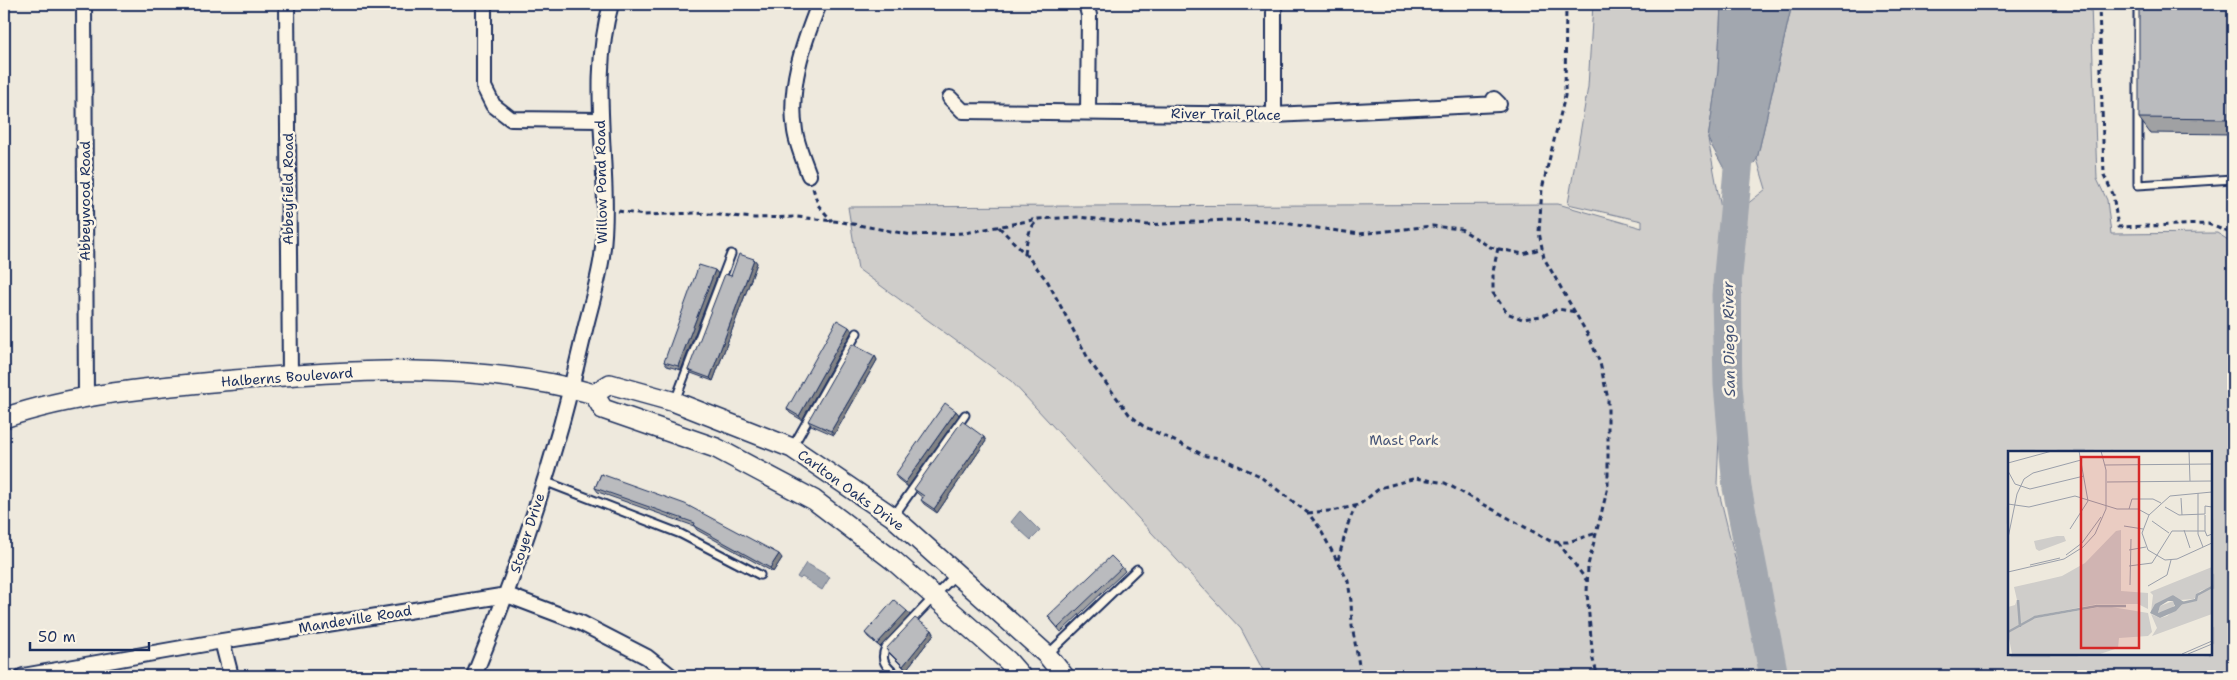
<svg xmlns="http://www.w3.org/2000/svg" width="2237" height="680" font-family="'Shantell Sans',sans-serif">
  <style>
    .green { fill: #cfcdca; stroke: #757e94; fill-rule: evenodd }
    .water { fill: #a2a7af; stroke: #6c778f }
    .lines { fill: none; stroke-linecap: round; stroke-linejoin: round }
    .river { stroke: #a2a7af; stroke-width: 29 }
    .lane-casing { stroke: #1b2f5e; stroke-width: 11 }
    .street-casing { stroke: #1b2f5e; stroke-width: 18 }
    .secondary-casing { stroke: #1b2f5e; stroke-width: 22 }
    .path { stroke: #1b2f5e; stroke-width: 3; stroke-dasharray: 5 4; stroke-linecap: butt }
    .lane { stroke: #fcf5e5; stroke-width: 7 }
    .street { stroke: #fcf5e5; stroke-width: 14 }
    .secondary { stroke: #fcf5e5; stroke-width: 19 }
    .wall { fill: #a0a1a3; stroke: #1b2f5e }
    .shaded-wall { fill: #828385; stroke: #1b2f5e }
    .building { fill: #babbbe; stroke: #1b2f5e }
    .labels { text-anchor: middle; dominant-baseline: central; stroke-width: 5; stroke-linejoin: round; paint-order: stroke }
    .street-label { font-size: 14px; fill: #1b2f5e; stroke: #fcf5e5 }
    .park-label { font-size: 14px; fill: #485679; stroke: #fcf5e5 }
    .water-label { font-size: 15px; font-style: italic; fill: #445376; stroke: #fcf5e5 }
    .inset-river { fill: none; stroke: #a2a7af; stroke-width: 2.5 }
    .inset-road { fill: none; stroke: #9a9faa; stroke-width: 1 }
    .view { fill: #d62828; fill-opacity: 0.15; stroke: #d62828; stroke-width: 2.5 }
    .inset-edge { fill: none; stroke: #1b2f5e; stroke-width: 2.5 }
  </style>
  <rect width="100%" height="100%" fill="#eee9dd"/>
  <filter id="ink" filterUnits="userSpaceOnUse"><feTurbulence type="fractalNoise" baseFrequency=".02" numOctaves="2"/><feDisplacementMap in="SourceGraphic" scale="10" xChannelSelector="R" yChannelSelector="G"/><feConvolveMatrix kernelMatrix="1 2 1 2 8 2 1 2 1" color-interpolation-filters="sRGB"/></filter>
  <g filter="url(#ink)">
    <path class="green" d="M1593,4H1721L1718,71L1708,139L1723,219L1721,388L1717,484L1764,676H1266L1241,629L1011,381L858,269L848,207L1558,204L1642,228V221L1568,204L1588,87Z
      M1792,4H2091L2097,179L2107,200L2111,234L2217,233L2233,243V676H1783L1747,483L1741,381V209L1766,189L1757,159ZM2010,452H2211V654H2010Z"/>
    <path class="water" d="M1721,4H1792L1757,159L1735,189L1708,139L1718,71Z
      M1020,511L1040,531L1031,540L1011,522Z
      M806,563L830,577L822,590L802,577L800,579L797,577Z"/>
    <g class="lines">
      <path class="river" d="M1740,149L1726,295L1728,385L1737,488L1774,676"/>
      <g class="lane-casing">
        <path id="lane" d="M2138,4V185L2233,179
          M675,401L731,254
          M792,448L857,333
          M544,481L681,534L760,575
          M893,517L965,415
          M1047,655L1137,569
          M897,676C887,667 879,661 886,647L956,574"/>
      </g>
      <g class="street-casing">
        <path id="street" d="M84,4L86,397
          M287,4L290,375
          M484,4V87L493,105L511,119L599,120
          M1086,4L1089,15L1088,112
          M950,98L963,111L1274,115L1499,104L1494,99
          M1274,115V4
          M809,175C804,161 797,145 795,131C788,86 803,44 819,4
          M222,641L231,676
          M23,676L222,641L507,595L581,623L647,657L671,676
          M474,676C519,566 557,454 583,338C589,311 598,284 602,256C613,173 587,87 611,4"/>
      </g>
      <g class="secondary-casing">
        <path id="secondary" d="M594,394L610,384L675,402L792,448L893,517L1047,655L1064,676
          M4,418C78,393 157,387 234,380C354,370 477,361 594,394L603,409L716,448L814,500L894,561L1008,661L1021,676"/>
      </g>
      <path class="path" d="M1566,4L1565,96L1542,189L1539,232L1544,258L1589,337L1600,363L1608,399V487L1588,565L1587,593L1593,660L1598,676
        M2099,4L2104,175L2113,194L2118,227L2208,224L2233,234
        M813,188L818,205L832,221
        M618,211L644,215L697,213L754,218L797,217L842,222L912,235L965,233L1038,219L1079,217L1148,225L1224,220L1269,221L1359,234L1432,226L1461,229L1490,247L1523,254L1543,248
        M999,227L1029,258L1048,282L1090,362L1129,414L1143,426L1206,456L1221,458L1258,475L1308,513L1319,527L1348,581L1351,601L1352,626L1361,676
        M1498,248L1493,272V293L1507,313L1522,319L1542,316L1558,309L1576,312
        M1025,253C1027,240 1028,229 1038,220
        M1308,513L1337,510L1359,505L1380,488L1416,478L1445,483L1552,542H1568L1597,533
        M1558,542L1587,581
        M1338,560L1348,524L1356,505"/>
      <use href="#lane" class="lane"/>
      <use href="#street" class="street"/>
      <use href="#secondary" class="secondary"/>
    </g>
    <path class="wall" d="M2233,4V134L2150,133L2139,118Z
      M754,259L757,263L713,381L691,373L688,370L731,276Z
      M715,270L718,274L681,370L667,366L664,362Z
      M852,331L802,420L790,413L787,409Z
      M875,356L877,360L834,435L811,425L808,421Z
      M956,411L959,415L908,487L898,479L895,475Z
      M986,441L937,513L924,504L921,500L923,498L917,493L914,489Z
      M601,474L782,558L773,572L697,530L694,526L598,492L595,488Z
      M1122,567L1125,571L1061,632L1051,620L1048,616Z
      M910,615L880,647L868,637L865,633Z
      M932,630L934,634L906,670L889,653L886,649Z"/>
    <path class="shaded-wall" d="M754,259L757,263L713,381L710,378Z
      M715,270L718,274L681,370L678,366Z
      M849,327L852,331L802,420L799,416Z
      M875,356L877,360L834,435L831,431Z
      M956,411L959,415L908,487L905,483Z
      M984,437L986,441L937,513L934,509Z
      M779,554L782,558L773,572L770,568Z
      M907,611L910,615L880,647L877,644Z
      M932,630L934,634L906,670L903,666Z"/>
    <path class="building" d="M2139,4H2233V119L2139,118Z
      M739,254L754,259L710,378L688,370L725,274L731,276Z
      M699,265L715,270L678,366L664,362Z
      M837,320L849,327L799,416L787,409Z
      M852,344L875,356L831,431L808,421Z
      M945,403L956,411L905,483L895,475Z
      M962,421L984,437L934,509L921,500L924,496L914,489Z
      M601,474L685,504L779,554L770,568L694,526L695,523L595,488Z
      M1111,556L1122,567L1058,628L1048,616Z
      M894,600L907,611L877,644L865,633Z
      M915,618L932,630L903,666L886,649Z
      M1210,672L1213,676H1203Z"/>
  </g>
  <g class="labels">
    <g class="street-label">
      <text transform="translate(1226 114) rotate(1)">River Trail Place</text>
      <text transform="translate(601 182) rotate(-91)">Willow Pond Road</text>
      <text transform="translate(288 189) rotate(-90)">Abbeyfield Road</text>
      <text transform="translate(85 201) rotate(-90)">Abbeywood Road</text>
      <text transform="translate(287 377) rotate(-4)">Halberns Boulevard</text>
      <text transform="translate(851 490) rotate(36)">Carlton Oaks Drive</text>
      <text transform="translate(527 533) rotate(-72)">Stoyer Drive</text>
      <text transform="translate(355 619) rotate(-9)">Mandeville Road</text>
    </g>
    <g class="park-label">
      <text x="1404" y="440">Mast Park</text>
    </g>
    <g class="water-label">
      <text transform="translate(1729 339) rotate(-91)">San Diego River</text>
    </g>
  </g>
  <g transform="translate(2008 451)">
    <rect width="204" height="204" fill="#eee9dd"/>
    <path d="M113,79V140L140,142V158L130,153H90L27,165L0,180V156L7,154L9,149L6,136L54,125L77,112L108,80ZM49,85H56L58,90L31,100L28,98L26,90ZM204,116V136L192,140L186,148L172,149L165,144L143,161L145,144L142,141ZM199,137H204V163L144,185L149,177L143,163L152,167L159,165L176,151L189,150V145ZM165,150L168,152L163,159L150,162L152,155ZM98,155L140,162L144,181L140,185L111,187L110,197L92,203H4L0,182L27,167Z" fill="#cfcdca"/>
    <path d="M165,144L176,151L168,160L152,167L142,162L147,153ZM160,150H165L167,155L150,162L152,155Z" fill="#a2a7af" fill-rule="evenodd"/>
    <path class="inset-river" d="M10,149L12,176M170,153L188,149L189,144L204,136M0,181L27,166L89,155H118"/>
    <path class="inset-road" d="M181,0L182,30M0,12L44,0M97,14L204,13M0,20L7,33L22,38L76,25M99,31L204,30M204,41L162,45L141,64L134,82L140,99L157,109L169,108L204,92M190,42V83L195,96M173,47L174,64M0,53L21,56L67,45L109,58H130L141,64M157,56L171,64L197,63V55L204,56M121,58L124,48H145L153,52M144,70L161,82M116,75L135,78M62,78L80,50L71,0M176,79L182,97M197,80V64M0,87L9,43L16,28L25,22L73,9M121,99L138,96M58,104L74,92L93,66M22,114L52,107M121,115L144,112L164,80H197L199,85L204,83M0,121L56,108L75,96L87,83L98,58V19L93,0M122,134L123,88M140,135L159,124L163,109M174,203L204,190M180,203L204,193"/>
    <path class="view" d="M73,6H131V197H73Z"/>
    <rect width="204" height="204" class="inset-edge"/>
  </g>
  <rect width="2237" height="680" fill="none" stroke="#fcf5e5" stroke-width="20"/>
  <rect x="10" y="10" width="2217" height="660" fill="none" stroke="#1b2f5e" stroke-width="2" filter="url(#ink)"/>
  <path d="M30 642v8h119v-8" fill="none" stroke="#1b2f5e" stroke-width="2.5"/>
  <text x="38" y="642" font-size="15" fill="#1b2f5e" stroke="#fcf5e5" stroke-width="4" paint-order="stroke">50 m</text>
</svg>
